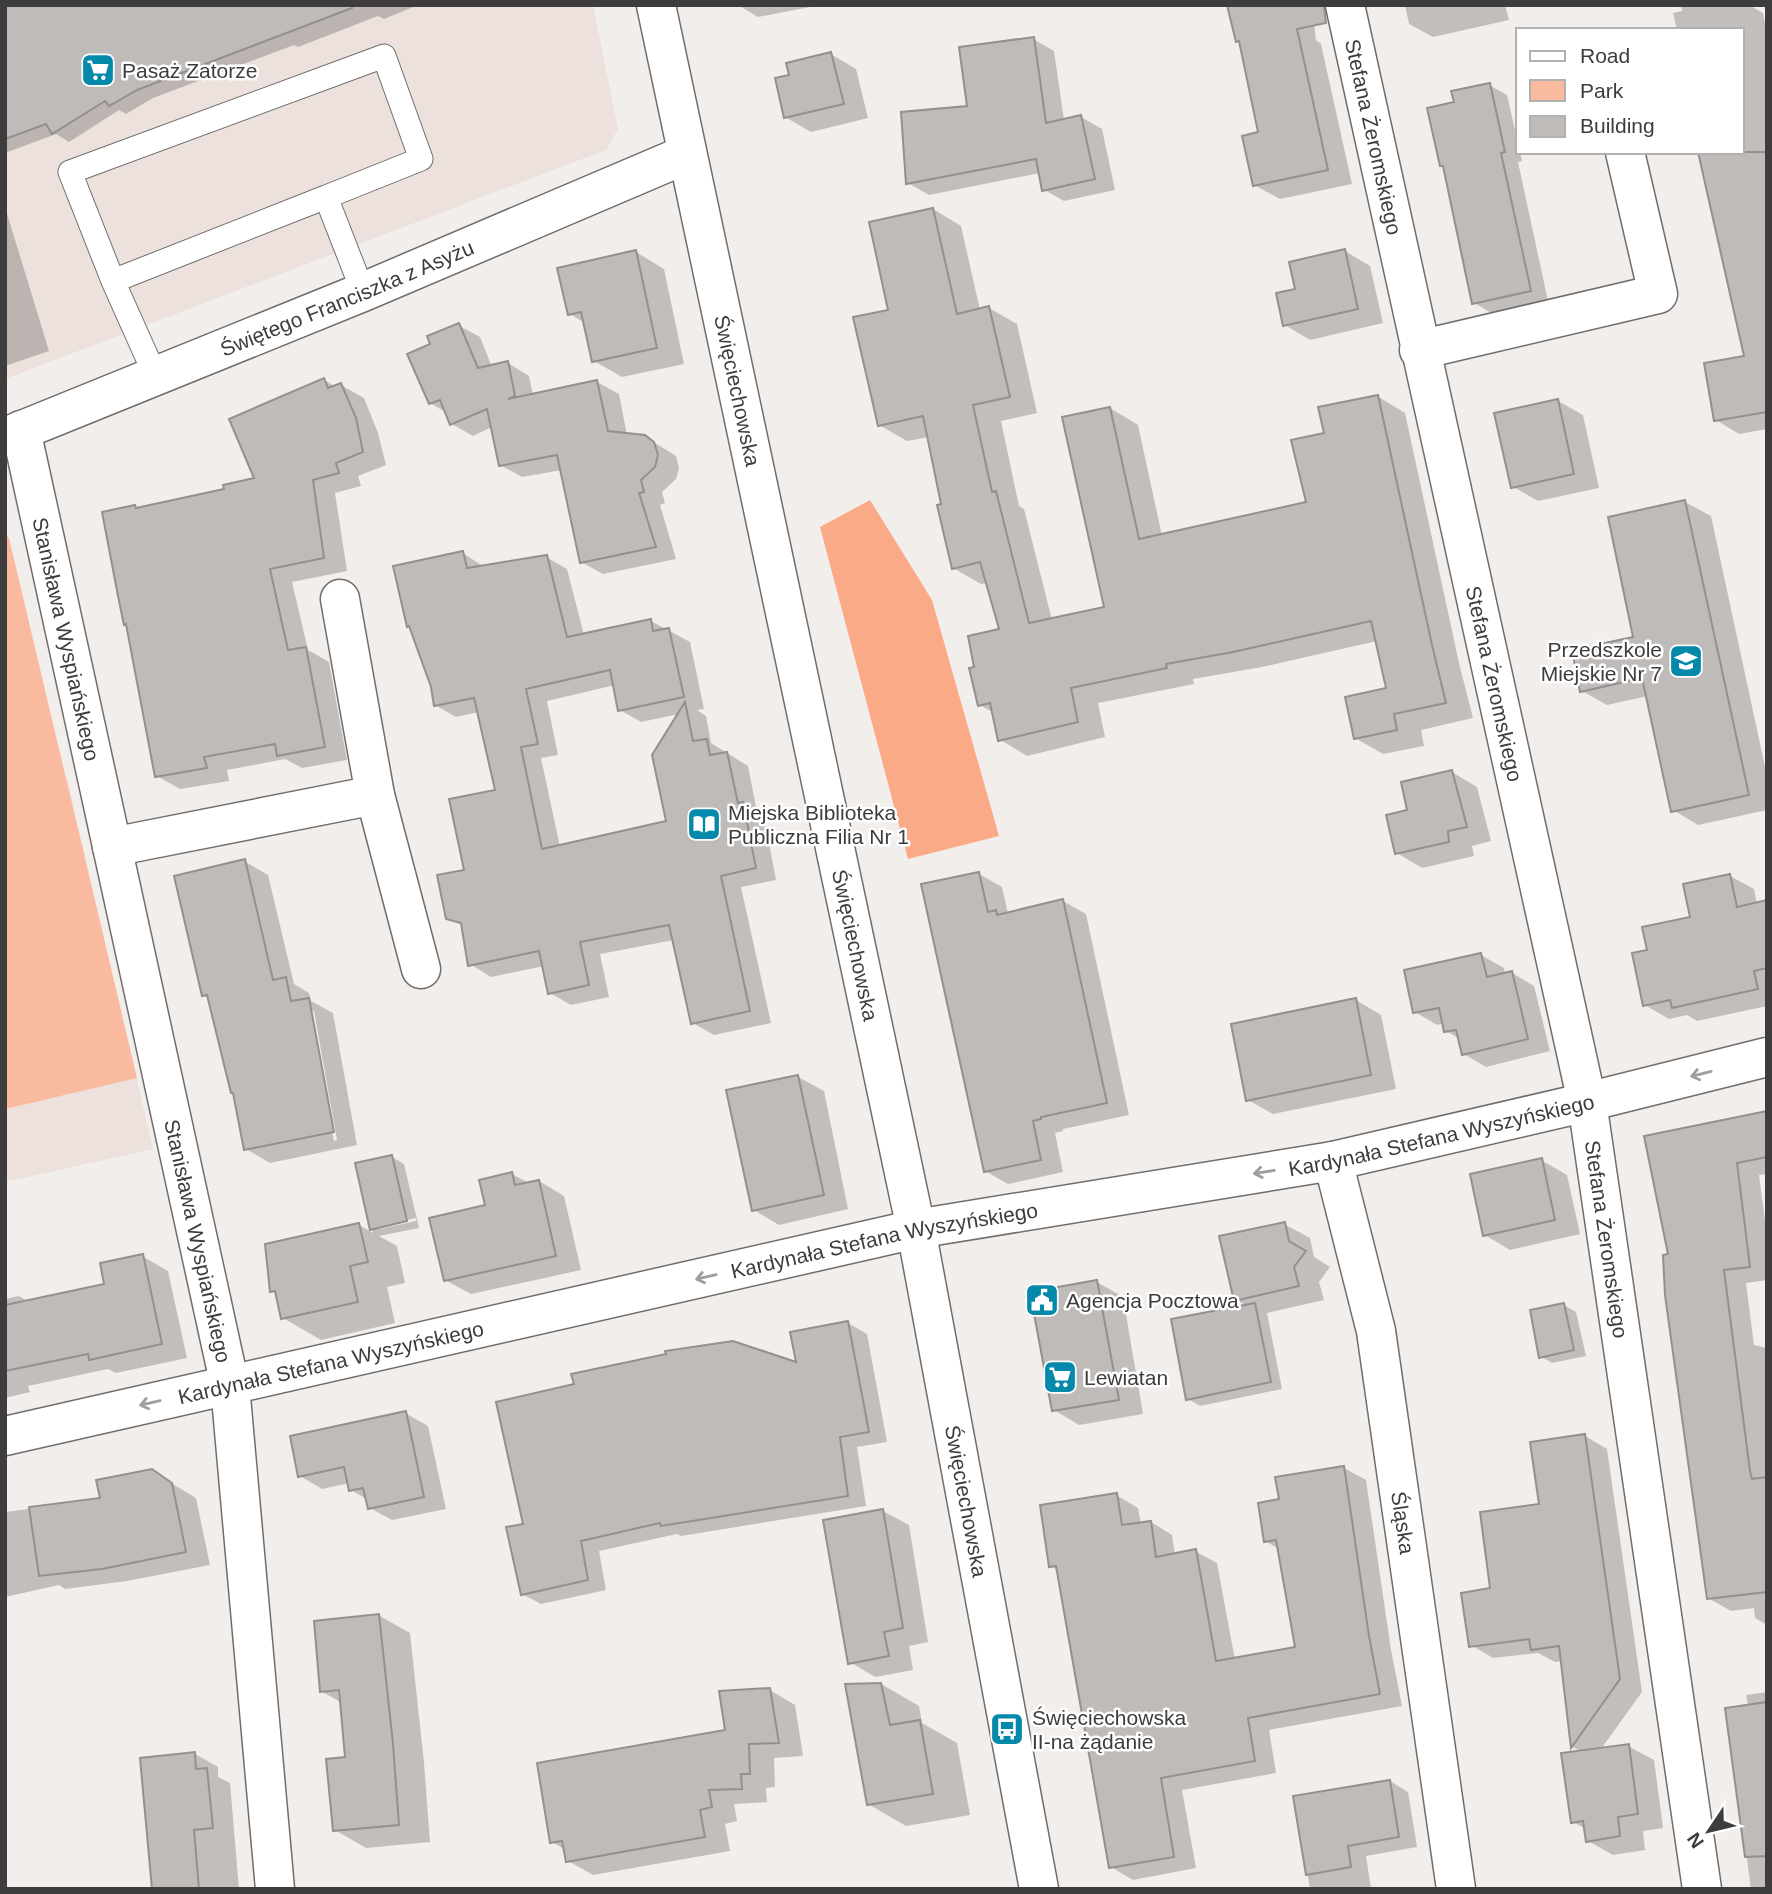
<svg xmlns="http://www.w3.org/2000/svg" width="1772" height="1894" font-family="Arial,sans-serif">
  <style>
    .built { fill: #ece1dc }
    .green { fill: #fabaa0 }
    .forest { fill: #fbaa88 }
    .shadow { fill: #0003; fill-rule: evenodd }
    .building { fill: #bfbbb9; stroke: #94908f; stroke-width: 2 }
    .lines { fill: none; stroke-linecap: round; stroke-linejoin: round }
    .service-casing { stroke: #706d6b; stroke-width: 25 }
    .minor-casing { stroke: #706d6b; stroke-width: 41 }
    .tertiary-casing { stroke: #706d6b; stroke-width: 41 }
    .service { stroke: #fff; stroke-width: 23 }
    .minor { stroke: #fff; stroke-width: 38 }
    .tertiary { stroke: #fff; stroke-width: 38 }
    .oneway { stroke: #9e9e9e }
    .labels { text-anchor: middle; dominant-baseline: central; stroke-width: 5; stroke-linejoin: round; paint-order: stroke }
    .poi-label { font-size: 21px; fill: #3e3c3c; stroke: #fff; text-anchor: start }
    .street-label { font-size: 21px; fill: #3e3c3c; stroke: #fff }
  </style>
  <rect width="100%" height="100%" fill="#f2eeec"/>
  <path class="built" d="M5,5H593L618,129L606,150L5,379Z
    M67,778L153,1149L5,1182V792Z"/>
  <path class="green" d="M5,535L9,538L137,1078L5,1109Z"/>
  <path class="forest" d="M870,500L932,600L999,836L908,859L820,527Z"/>
  <path class="shadow" d="M5,5H418L384,19L378,16L298,47L294,45L153,98L126,114L119,110L69,142L56,134L5,153Z
    M738,5H821L758,17Z
    M1312,5L1316,40L1321,44L1352,184L1280,199L1254,185L1260,134L1241,43L1237,41Z
    M1405,5H1505L1509,20L1433,37L1409,24Z
    M1681,5H1749L1763,13L1767,34V429L1739,434L1716,420L1747,358L1742,30H1677L1673,13L1682,11Z
    M1033,39L1054,51L1064,120L1081,117L1102,129L1115,190L1064,201L1043,189L1040,173L929,195L908,183L969,108Z
    M831,54L856,69L868,118L811,132L785,117L791,76Z
    M1489,85L1507,95L1522,161L1518,162L1548,301L1491,313L1473,302L1456,103Z
    M5,207L49,351L5,366Z
    M933,209L961,226L980,310L989,308L1017,324L1037,413L1001,421L1019,506L1024,509L1052,620L1106,609L1110,408L1138,425L1162,536L1308,504L1326,434L1377,396L1405,413L1459,663L1473,718L1421,730L1424,746L1383,754L1355,738L1388,690L1377,641L1262,667L1193,679L1194,684L1098,703L1105,737L1027,756L999,739L994,713L980,705L976,668L1001,631L988,583L981,584L953,568L929,437L907,441L879,425L890,311Z
    M1345,251L1370,266L1383,323L1310,340L1285,325L1298,290Z
    M636,252L664,269L684,364L622,377L594,361L585,323L570,314Z
    M458,325L480,337L492,367L508,363L529,376L533,396L597,382L619,394L627,435L644,436L676,456L679,468L676,479L662,492L665,503L660,505L676,559L603,574L581,562L562,470L522,477L500,465L492,427L473,436L452,424L447,413L430,403L432,345Z
    M324,380L336,387L341,385L364,398L378,433L386,465L358,476L361,486L335,493L347,571L292,582L308,650L329,662L347,760L302,768L285,759L227,770L229,781L180,789L157,776L135,507L139,509L226,490L256,479Z
    M1558,401L1583,415L1599,488L1538,501L1512,486Z
    M1685,502L1711,516L1767,776V810L1698,825L1673,810L1648,696L1607,705L1582,691L1635,638Z
    M463,553L484,567L546,557L567,569L584,635L651,621L690,642L704,709L697,710L706,716L711,743L748,766L757,812L764,816L776,880L741,887L771,1023L714,1035L693,1023L674,940L600,954L609,997L571,1005L550,993L544,966L491,977L470,964L463,926L447,917L497,792L479,712L456,717L435,705L433,687L412,628L408,626ZM615,685L620,710L641,722L679,714L668,822L560,847L541,758L558,755L547,701Z
    M1452,772L1477,787L1491,841L1472,846L1474,856L1422,868L1397,853L1409,811Z
    M244,861L268,875L294,984L309,993L311,1001L333,1013L357,1145L270,1163L246,1149L235,1093L210,999L203,995ZM310,1011H314L337,1140L334,1141Z
    M979,874L1002,887L1008,914L1063,901L1086,914L1129,1115L1063,1129V1131L1055,1133L1063,1172L1008,1184L985,1171Z
    M1730,876L1754,889L1757,904L1767,902V1006L1697,1021L1687,1015L1669,1019L1645,1005L1649,951L1692,918Z
    M1481,955L1504,968L1505,975L1512,973L1534,986L1550,1051L1486,1067L1464,1054L1460,1039L1446,1031L1444,1023L1437,1025L1415,1012Z
    M1356,1000L1381,1015L1396,1089L1273,1114L1248,1100Z
    M798,1077L824,1091L848,1209L779,1225L754,1210Z
    M1767,1113V1174L1759,1175L1767,1236V1280L1746,1283L1754,1345L1767,1348V1625L1755,1618L1754,1608L1731,1611L1708,1598L1670,1256Z
    M392,1157L404,1164L419,1228L379,1236L397,1246L405,1283L387,1287L395,1323L321,1340L283,1318L277,1294L272,1291L359,1225L373,1233L357,1165ZM416,1218V1221L380,1229V1226Z
    M1541,1160L1567,1175L1580,1234L1510,1250L1485,1235Z
    M512,1174L529,1183L539,1181L564,1196L581,1270L471,1294L445,1280L487,1206Z
    M1284,1224L1310,1238L1314,1257L1330,1267L1319,1282L1324,1300L1267,1313L1282,1389L1200,1406L1188,1399L1247,1306L1236,1300Z
    M142,1256L168,1271L187,1358L116,1373L108,1369L28,1386L30,1392L5,1398V1299L19,1296L29,1302L106,1285Z
    M1097,1282L1123,1297L1143,1414L1079,1425L1054,1410Z
    M1564,1305L1576,1312L1586,1356L1552,1363L1540,1356Z
    M848,1323L867,1334L887,1442L857,1447L866,1506L681,1536L677,1534L599,1551L606,1590L541,1604L522,1594L525,1525L799,1365Z
    M405,1413L428,1426L446,1509L392,1520L370,1508L368,1500L351,1490L350,1483L322,1489L300,1476Z
    M1585,1436L1607,1449L1642,1692L1601,1749L1628,1746L1654,1760L1663,1828L1643,1831L1645,1850L1613,1855L1588,1841L1586,1829L1573,1822L1582,1752L1573,1747L1563,1661L1555,1662L1538,1653L1493,1658L1471,1645L1492,1590L1541,1506Z
    M1344,1468L1366,1480L1391,1650L1402,1706L1269,1730L1276,1773L1182,1790L1196,1868L1133,1880L1111,1867L1058,1571L1051,1566L1116,1495L1138,1508L1141,1524L1151,1522L1172,1535L1175,1555L1195,1551L1217,1563L1235,1660L1297,1649L1279,1549L1265,1541L1281,1501Z
    M151,1471L196,1498L210,1565L127,1581L65,1589L59,1585L5,1597V1512L102,1500Z
    M883,1511L909,1525L928,1642L909,1646L913,1670L875,1677L850,1662Z
    M378,1615L410,1633L424,1763L430,1842L366,1848L335,1830L347,1759L342,1703L321,1691Z
    M881,1684L919,1706L922,1723L957,1743L970,1815L906,1826L868,1804Z
    M770,1690L795,1705L803,1756L774,1758L775,1787L766,1788L767,1802L734,1804L737,1821L725,1824L730,1851L593,1875L568,1861L566,1850L552,1842L727,1731Z
    M1767,1692V1889H1751L1727,1709L1748,1706L1746,1695Z
    M195,1754L218,1767V1777L230,1783L239,1889H155Z
    M1390,1781L1408,1792L1417,1847L1366,1856L1371,1889H1310L1295,1797Z"/>
  <path class="building" d="M5,5H352V8L137,90L109,106L105,101L52,134L46,124L5,139Z
    M1227,5H1324L1326,23L1297,29L1328,170L1253,186L1242,136L1258,132L1239,41L1236,42Z
    M1034,37L1046,123L1081,115L1095,179L1042,191L1036,159L906,184L901,112L967,106L959,47Z
    M831,52L844,104L784,118L775,78L789,75L786,63Z
    M1490,83L1505,152L1501,153L1531,291L1472,304L1443,166H1440L1427,108L1454,102L1451,91Z
    M1698,152H1767V412L1714,421L1704,363L1744,356Z
    M933,208L957,314L989,306L1010,397L973,405L992,492L996,491L1029,623L1104,607L1062,417L1110,407L1139,539L1306,502L1291,440L1324,433L1318,407L1378,395L1432,645L1446,703L1394,714L1397,730L1354,739L1345,697L1386,688L1371,621L1233,652L1166,664L1167,668L1071,688L1078,722L998,741L990,703L978,706L969,668L974,667L968,636L999,629L980,562L952,569L937,505L941,504L923,416L878,426L853,317L888,310L869,222Z
    M1345,249L1358,309L1283,326L1276,293L1295,289L1289,262Z
    M636,250L657,348L592,362L581,312L568,315L557,268Z
    M459,323L478,368L508,361L515,396L508,399L597,380L608,431L645,435L654,442L658,455L655,467L641,480L644,492L639,493L656,547L580,563L557,455L499,466L487,409L450,425L440,400L429,404L407,354L430,344L427,336Z
    M324,378L328,388L341,383L356,418L363,452L336,463L339,473L313,480L324,558L270,569L288,650L306,647L325,747L277,756L275,744L204,757L207,768L155,777L126,624L124,625L118,596L102,512L135,505L136,508L224,489L223,485L254,478L229,419Z
    M1558,399L1574,474L1511,488L1494,413Z
    M1685,500L1749,795L1671,812L1642,678L1580,692L1572,650L1633,637L1608,517Z
    M463,551L467,568L547,555L567,637L651,619L653,631L669,628L684,697L618,711L610,670L526,689L538,744L521,747L542,849L666,821L652,755L685,702L693,741L707,739L710,755L727,752L738,803L743,802L756,868L721,876L750,1011L691,1024L669,925L580,942L589,985L548,994L539,951L468,966L461,923L446,919L437,875L464,870L449,799L495,790L474,698L434,706L431,687L409,626L407,627L393,566Z
    M1452,770L1467,827L1448,831L1449,842L1395,854L1386,815L1407,810L1401,782Z
    M245,859L273,980L286,977L291,1001L309,998L334,1132L244,1150L233,1093H231L207,995L202,996L174,876Z
    M979,872L988,912L996,910L997,915L1063,899L1107,1103L1041,1117V1119L1033,1121L1041,1160L984,1172L921,884Z
    M1730,874L1737,907L1767,900V968L1754,971L1758,989L1672,1008L1670,1000L1643,1006L1632,953L1647,950L1642,927L1690,917L1683,884Z
    M1481,953L1487,977L1512,971L1528,1039L1462,1055L1456,1030L1444,1032L1439,1008L1413,1013L1404,970Z
    M1356,998L1371,1075L1246,1101L1231,1024Z
    M798,1075L824,1195L752,1211L726,1090Z
    M1767,1111V1157L1737,1163L1750,1267L1724,1270L1750,1471L1752,1479L1767,1477V1592L1707,1599L1665,1295L1663,1255L1668,1254L1644,1136Z
    M392,1155L407,1221L370,1230L355,1163Z
    M1542,1158L1555,1220L1483,1236L1470,1174Z
    M512,1172L515,1185L539,1180L556,1256L444,1281L429,1218L485,1205L479,1180Z
    M1285,1222L1289,1241L1306,1251L1294,1267L1299,1286L1234,1301L1219,1236Z
    M359,1223L368,1262L350,1266L358,1302L281,1319L275,1291L270,1292L265,1244Z
    M143,1254L162,1344L89,1360L88,1354L5,1371V1305L104,1284L100,1263Z
    M1097,1280L1119,1400L1052,1411L1030,1292Z
    M1255,1303L1271,1382L1186,1400L1171,1319Z
    M1564,1303L1574,1350L1539,1358L1530,1310Z
    M848,1321L869,1432L840,1437L848,1496L661,1526L660,1523L581,1541L588,1580L521,1595L506,1527L523,1524L496,1402L574,1384L571,1374L666,1354L665,1351L733,1341L796,1362L790,1332Z
    M406,1411L424,1497L368,1509L363,1488L349,1491L344,1467L298,1477L290,1436Z
    M1585,1434L1620,1679L1571,1748L1559,1646L1531,1650L1529,1639L1469,1647L1461,1593L1490,1588L1480,1512L1539,1504L1530,1442Z
    M1344,1466L1369,1636L1380,1694L1248,1718L1255,1761L1161,1778L1174,1857L1109,1868L1056,1566L1049,1567L1040,1505L1117,1493L1122,1525L1151,1521L1156,1557L1196,1549L1216,1661L1295,1647L1276,1540L1264,1542L1258,1503L1279,1499L1275,1477Z
    M152,1469L172,1483L186,1552L102,1569L39,1576L29,1507L100,1498L96,1480Z
    M883,1509L903,1628L884,1632L889,1656L848,1664L823,1520Z
    M379,1614L393,1744L399,1825L333,1831L326,1759L345,1757L339,1690L320,1692L314,1621Z
    M881,1683L890,1725L920,1720L933,1794L867,1805L845,1684Z
    M770,1688L779,1743L749,1744L750,1774H741L742,1789L709,1790L712,1807L700,1810L705,1837L566,1862L562,1841L550,1843L537,1763L725,1730L719,1691Z
    M1767,1702V1856L1745,1857L1725,1708Z
    M1629,1744L1638,1814L1618,1817L1620,1836L1586,1842L1583,1821L1571,1823L1561,1753Z
    M195,1752L196,1769L207,1768L213,1828L194,1830L199,1889H152L140,1758Z
    M1390,1780L1399,1837L1348,1846L1351,1867L1306,1875L1293,1796Z"/>
  <g class="lines">
    <g class="service-casing">
      <path id="service" d="M113,281L326,197
        M155,375L113,281L70,172L384,56L421,159L326,197L363,292"/>
    </g>
    <g class="minor-casing">
      <g id="minor">
        <path id="s1" d="M1345,5L1587,1102L1702,1889"/>
        <path d="M1419,350L1658,294L1625,152"/>
        <path id="s2" d="M21,430L230,1386L275,1889"/>
        <path d="M375,795L421,969"/>
        <path d="M112,847L375,795L340,599"/>
        <path id="s3" d="M1333,1161L1376,1331L1456,1889"/>
        <path id="s4" d="M5,1436L916,1229L1333,1161L1587,1102L1767,1057"/>
      </g>
    </g>
    <g class="tertiary-casing">
      <g id="tertiary">
        <path id="s5" d="M656,5L916,1229L1039,1889"/>
        <path id="s6" d="M5,437L363,292L687,154"/>
      </g>
    </g>
    <use href="#service" class="service"/>
    <use href="#minor" class="minor"/>
    <use href="#tertiary" class="tertiary"/>
  </g>
  <defs><path id="oneway-shaft" d="M-6 0H5M1.5-3L5.5 0L1.5 3" fill="none" stroke-width="1.6" stroke-linecap="round" stroke-linejoin="round" transform="scale(1.75)"/></defs>
  <g class="oneway">
    <use href="#oneway-shaft" transform="translate(1701 1074) rotate(166)"/>
    <use href="#oneway-shaft" transform="translate(1264 1172) rotate(171)"/>
    <use href="#oneway-shaft" transform="translate(706 1277) rotate(167)"/>
    <use href="#oneway-shaft" transform="translate(150 1403) rotate(167)"/>
  </g>
  <defs>
    <g id="supermarket-square" transform="scale(1.75)"><rect x="-9" y="-9" width="18" height="18" rx="4" fill="#0589aa" stroke="#fff"/><path d="M-6-5.5h2.5l.6 2H6L4.5 2H-2.5L-4.4-4H-6ZM-1.5 3.2a1.3 1.3 0 1 0 .1 0ZM3 3.2a1.3 1.3 0 1 0 .1 0Z" fill="#fff"/></g>
    <g id="school-square" transform="scale(1.75)"><rect x="-9" y="-9" width="18" height="18" rx="4" fill="#0589aa" stroke="#fff"/><path d="M0-5L7-2L0 1L-7-2ZM-4 1L0 2.5L4 1V4Q0 6-4 4Z" fill="#fff"/></g>
    <g id="library-square" transform="scale(1.75)"><rect x="-9" y="-9" width="18" height="18" rx="4" fill="#0589aa" stroke="#fff"/><path d="M-6-4Q-3-5.5-.7-3.5V5Q-3 3-6 4ZM6-4Q3-5.5 .7-3.5V5Q3 3 6 4Z" fill="#fff"/></g>
    <g id="civic-square" transform="scale(1.75)"><rect x="-9" y="-9" width="18" height="18" rx="4" fill="#0589aa" stroke="#fff"/><path d="M-.6-6.5H3V-4.5H.6V-3L4-1V1h2V6H-6V1h2V-1L-.6-3ZM-1.2 2.5V6h2.4V2.5Z" fill="#fff"/></g>
    <g id="bus-square" transform="scale(1.75)"><rect x="-9" y="-9" width="18" height="18" rx="4" fill="#0589aa" stroke="#fff"/><path d="M-5-6H5V4H4V6H2V4H-2V6H-4V4H-5ZM-3.5-4V0h7V-4ZM-3.5 1.2v1.5H-2V1.2ZM2 1.2v1.5H3.5V1.2Z" fill="#fff"/></g>
  </defs>
  <g fill-rule="evenodd">
    <use href="#supermarket-square" x="98" y="70"/>
    <use href="#school-square" x="1686" y="661"/>
    <use href="#library-square" x="704" y="824"/>
    <use href="#civic-square" x="1042" y="1300"/>
    <use href="#supermarket-square" x="1060" y="1377"/>
    <use href="#bus-square" x="1007" y="1729"/>
  </g>
  <g class="labels">
    <g class="poi-label">
      <text x="122" y="70">Pasaż Zatorze</text>
      <text x="1662" y="649" text-anchor="end">Przedszkole<tspan x="1662" dy="24">Miejskie Nr 7</tspan></text>
      <text x="728" y="812">Miejska Biblioteka<tspan x="728" dy="24">Publiczna Filia Nr 1</tspan></text>
      <text x="1066" y="1300">Agencja Pocztowa</text>
      <text x="1084" y="1377">Lewiatan</text>
      <text x="1032" y="1717">Święciechowska<tspan x="1032" dy="24">II-na żądanie</tspan></text>
    </g>
    <g class="street-label">
      <text stroke="none"><textPath href="#s1" startOffset="135">Stefana Żeromskiego</textPath></text>
      <text stroke="none"><textPath href="#s6" startOffset="369">Świętego Franciszka z Asyżu</textPath></text>
      <text stroke="none"><textPath href="#s5" startOffset="394">Święciechowska</textPath></text>
      <text stroke="none"><textPath href="#s2" startOffset="214">Stanisława Wyspiańskiego</textPath></text>
      <text stroke="none"><textPath href="#s1" startOffset="695">Stefana Żeromskiego</textPath></text>
      <text stroke="none"><textPath href="#s5" startOffset="961">Święciechowska</textPath></text>
      <text stroke="none"><textPath href="#s4" startOffset="1468">Kardynała Stefana Wyszyńskiego</textPath></text>
      <text stroke="none"><textPath href="#s1" startOffset="1262">Stefana Żeromskiego</textPath></text>
      <text stroke="none"><textPath href="#s2" startOffset="830">Stanisława Wyspiańskiego</textPath></text>
      <text stroke="none"><textPath href="#s4" startOffset="901">Kardynała Stefana Wyszyńskiego</textPath></text>
      <text stroke="none"><textPath href="#s4" startOffset="334">Kardynała Stefana Wyszyńskiego</textPath></text>
      <text stroke="none"><textPath href="#s5" startOffset="1528">Święciechowska</textPath></text>
      <text stroke="none"><textPath href="#s3" startOffset="369">Śląska</textPath></text>
    </g>
  </g>
  <rect width="1772" height="1894" fill="none" stroke="#3e3c3c" stroke-width="14"/>
  <rect x="1516" y="28" width="228" height="126" fill="#ffffff" stroke="#b2b1b1" stroke-width="2"/>
  <rect x="1530" y="51" width="35" height="10" fill="#ffffff" stroke="#b2b1b1" stroke-width="2"/>
  <text x="1580" y="63" font-size="21" fill="#3e3c3c">Road</text>
  <rect x="1530" y="80" width="35" height="21" fill="#fabaa0" stroke="#b2b1b1" stroke-width="2"/>
  <text x="1580" y="98" font-size="21" fill="#3e3c3c">Park</text>
  <rect x="1530" y="116" width="35" height="21" fill="#bfbbb9" stroke="#b2b1b1" stroke-width="2"/>
  <text x="1580" y="133" font-size="21" fill="#3e3c3c">Building</text>
  <g transform="translate(1709 1831) rotate(235)" stroke="#ffffff" stroke-width="5" paint-order="stroke">
  <path d="M0-5L12 26L0 18L-12 26Z" fill="#3e3c3c"/>
  <text y="-10" font-size="19" font-weight="bold" text-anchor="middle" fill="#3e3c3c">N</text>
  </g>
</svg>
